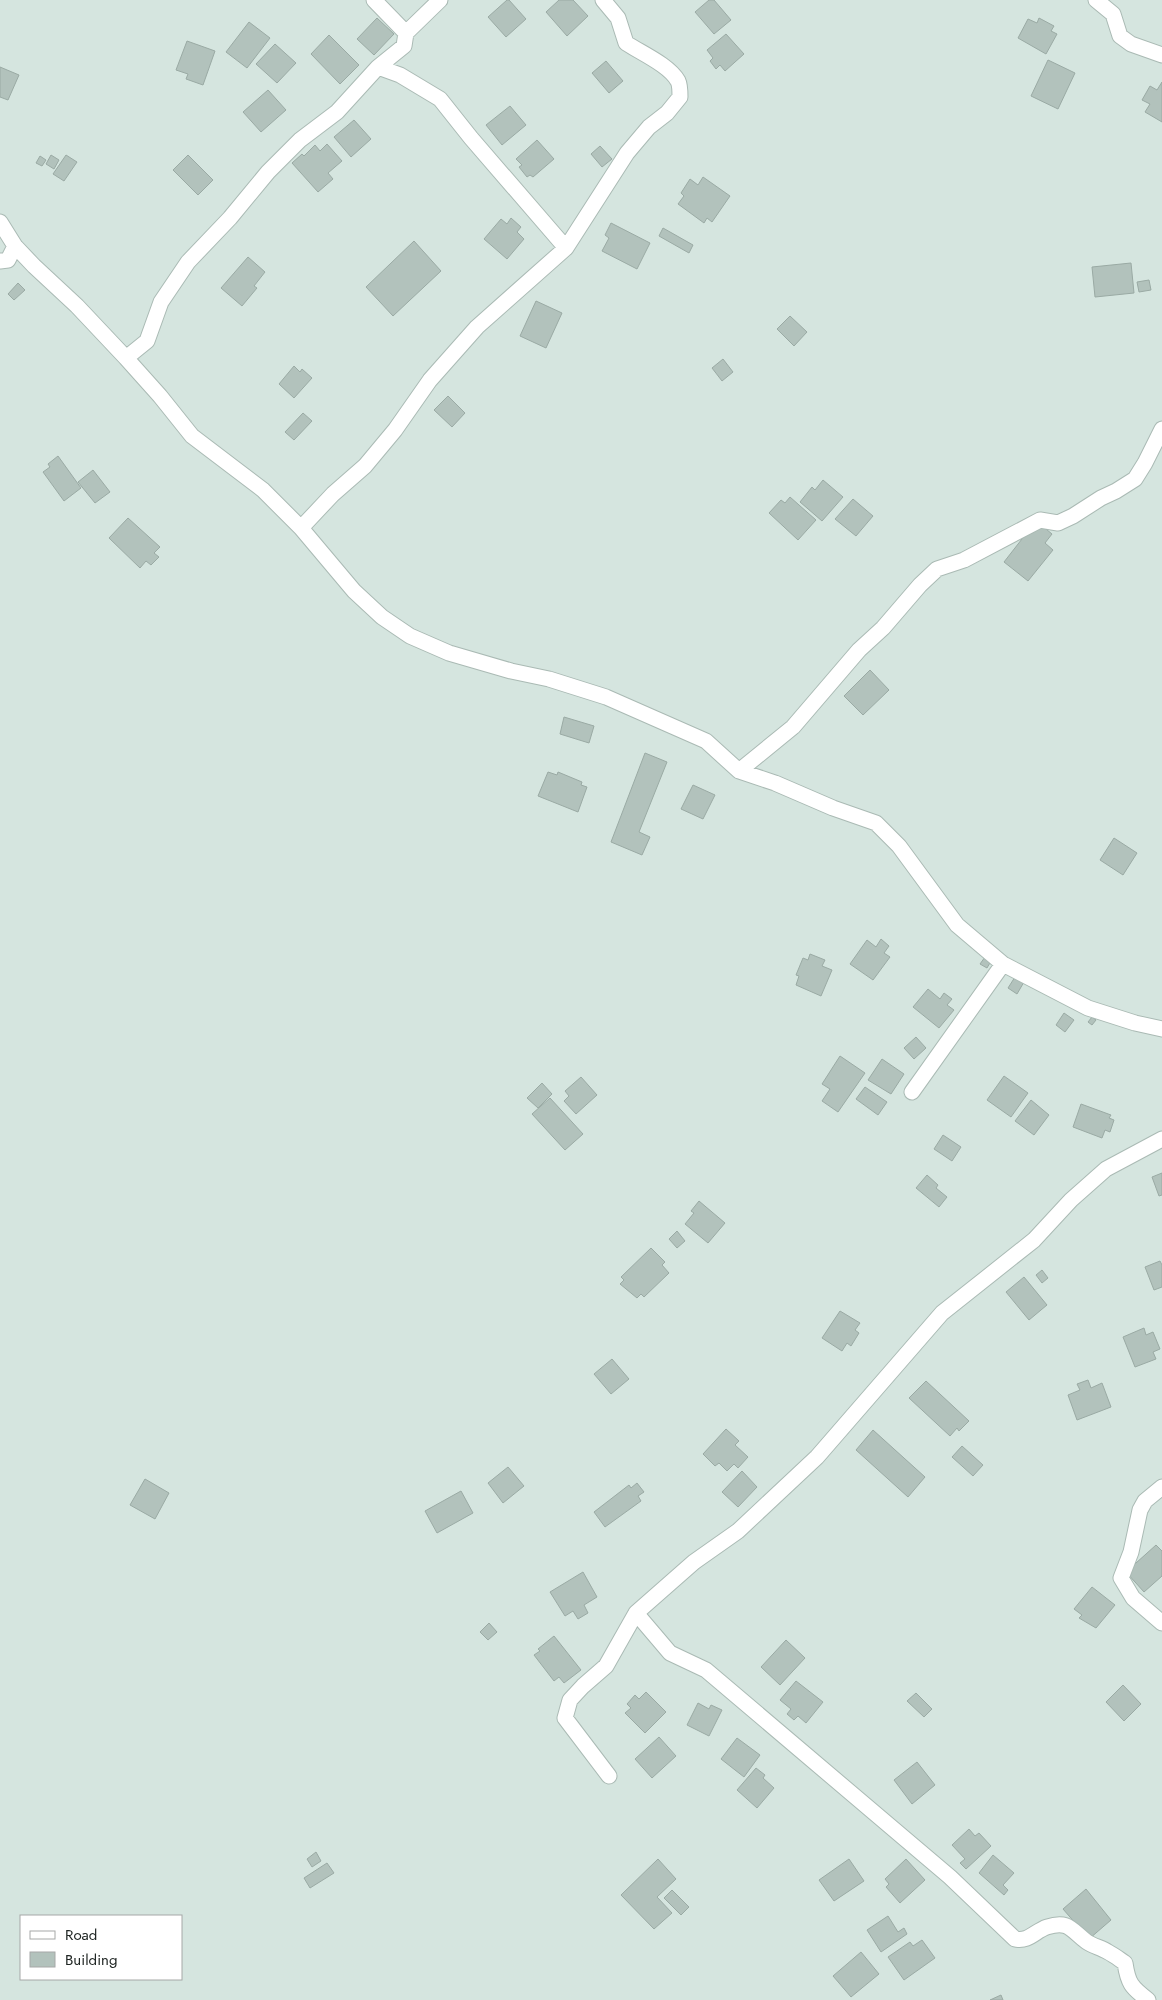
<svg xmlns="http://www.w3.org/2000/svg" width="1162" height="2000" font-family="Jost,sans-serif">
  <style>
    .building { fill: #b2c2bc; stroke: #9aaaa4 }
    .lines { fill: none; stroke-linecap: round; stroke-linejoin: round }
    .minor-casing { stroke: #aabab4; stroke-width: 17 }
    .minor { stroke: #fff; stroke-width: 15 }
  </style>
  <rect width="100%" height="100%" fill="#d5e5df"/>
  <path class="building" d="M507,0H509L526,19L506,37L488,17Z
    M559,0H573L588,16L567,36L546,12Z
    M709,0H714L731,20L714,34L695,12Z
    M377,18L394,34L374,55L357,39Z
    M1039,18L1054,26L1051,31L1057,34L1046,54L1018,38L1028,19L1037,23Z
    M249,22L270,38L247,68L226,52Z
    M726,34L744,54L725,71L720,65L716,69L710,61L713,58L707,50Z
    M329,35L359,65L340,84L311,54Z
    M187,41L215,51L203,85L186,79L188,74L176,70Z
    M275,44L296,63L277,83L256,64Z
    M1048,60L1075,73L1058,109L1031,96Z
    M606,61L623,81L609,93L592,73Z
    M0,67L19,75L8,100L0,97Z
    M1162,82V122L1145,112L1150,104L1142,100L1150,86L1157,90Z
    M268,90L286,110L261,132L243,112Z
    M510,106L526,125L502,145L486,125Z
    M354,120L371,139L351,157L334,137Z
    M537,140L554,159L533,177L530,175L527,177L519,167L522,165L516,159Z
    M327,144L342,161L328,173L333,179L318,192L292,163L302,154L304,156L315,145L320,151Z
    M600,146L612,159L602,167L591,154Z
    M51,155L59,160L54,169L46,164Z
    M66,155L77,162L64,181L53,174Z
    M188,155L213,180L198,195L173,170Z
    M40,156L46,160L42,166L36,163Z
    M703,177L730,196L712,222L707,218L704,223L678,204L684,196L681,193L690,179L698,185Z
    M511,218L521,227L517,232L524,239L507,259L484,239L501,219L507,224Z
    M611,223L650,243L637,269L602,251L609,238L605,235Z
    M663,228L693,245L689,253L659,236Z
    M414,241L441,271L393,316L366,287Z
    M248,257L265,272L254,286L257,288L242,306L221,288Z
    M1131,263L1134,293L1095,297L1092,267Z
    M1149,280L1151,290L1139,292L1137,282Z
    M18,283L25,290L14,300L8,294Z
    M536,301L562,313L546,348L520,336Z
    M790,316L807,332L794,346L777,329Z
    M723,359L733,372L722,381L712,368Z
    M294,366L300,372L302,369L312,378L294,398L279,384Z
    M448,396L465,413L452,427L434,410Z
    M303,413L312,421L294,440L285,432Z
    M58,456L81,488L64,501L43,472L50,467L48,464Z
    M93,470L110,492L95,503L78,482Z
    M823,480L843,497L822,521L800,502L812,487L815,490Z
    M790,497L816,520L798,540L769,513L781,500L785,503Z
    M853,499L873,516L856,536L835,519Z
    M128,518L160,547L154,553L159,557L151,565L146,561L140,568L109,538Z
    M1040,524L1052,534L1045,543L1053,550L1028,581L1004,562L1029,530L1033,533Z
    M870,670L889,690L863,715L844,696Z
    M564,717L594,726L589,743L560,734Z
    M645,753L667,762L639,832L650,837L642,855L611,842Z
    M548,772L557,775L558,772L582,782L581,785L587,787L578,812L538,796Z
    M693,785L715,795L703,819L681,809Z
    M1114,838L1137,853L1123,875L1100,860Z
    M881,939L889,946L884,953L890,957L873,980L850,964L867,940L876,947Z
    M810,954L825,960L822,966L832,970L821,996L796,985L799,976L796,975L803,958L808,960Z
    M985,957L991,961L987,968L980,964Z
    M1015,977L1024,982L1017,994L1008,988Z
    M928,989L940,999L944,993L952,999L947,1005L954,1010L939,1028L913,1007Z
    M1064,1013L1074,1020L1065,1032L1056,1025Z
    M1092,1017L1096,1020L1092,1025L1088,1022Z
    M916,1037L926,1048L914,1059L904,1048Z
    M840,1056L865,1073L838,1112L822,1101L830,1089L822,1084Z
    M882,1059L904,1074L891,1094L868,1080Z
    M1004,1076L1028,1093L1011,1117L987,1100Z
    M581,1077L597,1095L576,1114L564,1101L569,1096L565,1091Z
    M542,1083L552,1094L538,1108L527,1098Z
    M865,1087L887,1102L878,1115L856,1099Z
    M550,1098L583,1134L565,1150L532,1114Z
    M1031,1100L1049,1115L1034,1135L1015,1121Z
    M1081,1104L1111,1115L1109,1118L1114,1120L1110,1132L1105,1130L1102,1138L1073,1127Z
    M943,1135L961,1147L952,1161L934,1149Z
    M1162,1173V1195L1159,1196L1152,1177Z
    M927,1175L938,1185L936,1188L947,1197L939,1207L916,1188Z
    M699,1201L725,1223L708,1243L685,1224L694,1213L691,1211Z
    M677,1231L685,1241L677,1248L669,1239Z
    M651,1248L665,1262L662,1265L669,1273L644,1297L641,1294L637,1298L620,1284L624,1280L621,1277Z
    M1160,1261L1162,1265V1287L1154,1290L1145,1267Z
    M1042,1270L1048,1278L1042,1283L1036,1275Z
    M1024,1277L1047,1305L1029,1320L1006,1292Z
    M840,1311L860,1323L855,1330L859,1333L851,1346L847,1343L842,1351L822,1338Z
    M1144,1328L1146,1335L1153,1332L1160,1349L1153,1352L1156,1359L1135,1367L1123,1337Z
    M612,1359L629,1379L611,1394L594,1374Z
    M1088,1380L1091,1388L1102,1383L1111,1407L1077,1420L1068,1395L1080,1390L1077,1384Z
    M926,1381L969,1421L959,1431L957,1428L950,1436L909,1398Z
    M726,1429L739,1441L735,1445L748,1457L738,1468L734,1464L727,1471L719,1463L715,1466L703,1454Z
    M873,1430L925,1477L908,1497L856,1450Z
    M962,1446L983,1465L973,1476L952,1457Z
    M508,1467L524,1486L503,1503L488,1483Z
    M742,1471L757,1487L738,1507L722,1492Z
    M145,1479L169,1493L155,1519L130,1505Z
    M637,1483L644,1492L638,1496L641,1501L605,1527L594,1512L629,1485L631,1488Z
    M461,1491L473,1513L437,1533L425,1511Z
    M1156,1545L1162,1551V1576L1144,1592L1126,1572Z
    M583,1572L597,1597L584,1605L588,1613L578,1619L573,1611L565,1616L550,1592Z
    M1092,1587L1115,1605L1096,1628L1079,1618L1082,1615L1074,1609Z
    M489,1623L497,1632L488,1640L480,1632Z
    M554,1636L581,1670L564,1683L559,1677L554,1681L534,1655L540,1651L538,1649Z
    M786,1640L805,1658L780,1685L761,1667Z
    M796,1681L823,1702L806,1723L798,1716L794,1720L787,1714L791,1709L780,1700Z
    M1123,1685L1141,1704L1124,1721L1106,1702Z
    M646,1692L666,1712L645,1733L625,1713L631,1708L627,1704L635,1695L639,1699Z
    M916,1693L932,1709L924,1717L907,1701Z
    M698,1703L709,1709L711,1705L722,1710L709,1736L687,1725Z
    M659,1737L676,1756L652,1778L635,1759Z
    M737,1738L760,1755L744,1777L721,1759Z
    M917,1762L935,1785L912,1804L894,1780Z
    M756,1768L765,1775L763,1778L774,1788L757,1808L737,1790Z
    M969,1829L975,1836L979,1833L991,1846L966,1869L960,1863L965,1859L952,1845Z
    M316,1852L321,1861L312,1867L307,1859Z
    M993,1855L1014,1873L1003,1885L1008,1890L1004,1895L979,1873Z
    M658,1859L676,1879L657,1897L672,1913L654,1929L621,1895Z
    M849,1859L864,1881L834,1901L819,1880Z
    M906,1859L925,1880L900,1903L886,1887L889,1884L885,1879Z
    M327,1863L334,1873L310,1888L304,1878Z
    M1086,1889L1111,1920L1089,1939L1063,1909Z
    M672,1890L689,1907L681,1915L664,1898Z
    M888,1916L898,1932L904,1928L907,1934L881,1952L867,1930Z
    M922,1940L935,1958L904,1980L888,1957L910,1942L913,1946Z
    M861,1952L879,1974L851,1997L833,1976Z
    M1001,1995L1003,2000H990Z"/>
  <g class="lines">
    <g class="minor-casing">
      <path id="minor" d="M374,0L406,33
        M1096,0L1113,14L1120,36L1131,44L1162,55
        M378,67L400,75L440,99L471,138L566,248
        M0,222L15,246L34,266L77,306L126,358L160,396L192,436L263,490L301,528L354,591L382,617L410,636L449,653L511,671L549,679L606,697L706,741L739,771L775,783L833,808L876,823L899,846L957,925L1003,964L1088,1008L1135,1023L1162,1029
        M0,261L8,260L15,246
        M126,358L147,341L161,302L188,262L230,218L268,172L300,140L337,112L378,67L404,46L406,33L440,0
        M301,528L333,494L365,466L395,430L430,380L477,327L566,248L627,153L649,127L667,113L680,97C680,92 680,85 678,81C669,65 641,53 626,43L618,18L603,0
        M739,771L793,727L859,650L883,628L920,585L937,569L964,560L1040,520L1058,523L1073,516L1101,498L1116,491L1135,479L1145,463L1162,429
        M912,1092L1003,964
        M1162,1487L1145,1501L1140,1510L1131,1552L1121,1578L1133,1598L1162,1623
        M636,1613L670,1653L706,1670L950,1877L1015,1939C1029,1942 1035,1931 1047,1927C1069,1920 1071,1930 1087,1942C1093,1946 1102,1948 1108,1952C1114,1955 1119,1959 1125,1963C1128,1983 1131,1987 1148,2000
        M609,1776L565,1718L570,1700L583,1686L606,1666L636,1613L694,1562L738,1531L817,1457L942,1313L1034,1240L1071,1200L1106,1169L1162,1139"/>
    </g>
    <use href="#minor" class="minor"/>
  </g>
  <rect x="20" y="1915" width="162" height="65" fill="#ffffff" stroke="#a6a8a7"/>
  <rect x="30" y="1931" width="25" height="8" fill="#ffffff" stroke="#a6a8a7"/>
  <text x="65" y="1940" font-size="15" fill="#202624">Road</text>
  <rect x="30" y="1952" width="25" height="15" fill="#b2c2bc" stroke="#a6a8a7"/>
  <text x="65" y="1965" font-size="15" fill="#202624">Building</text>
</svg>
